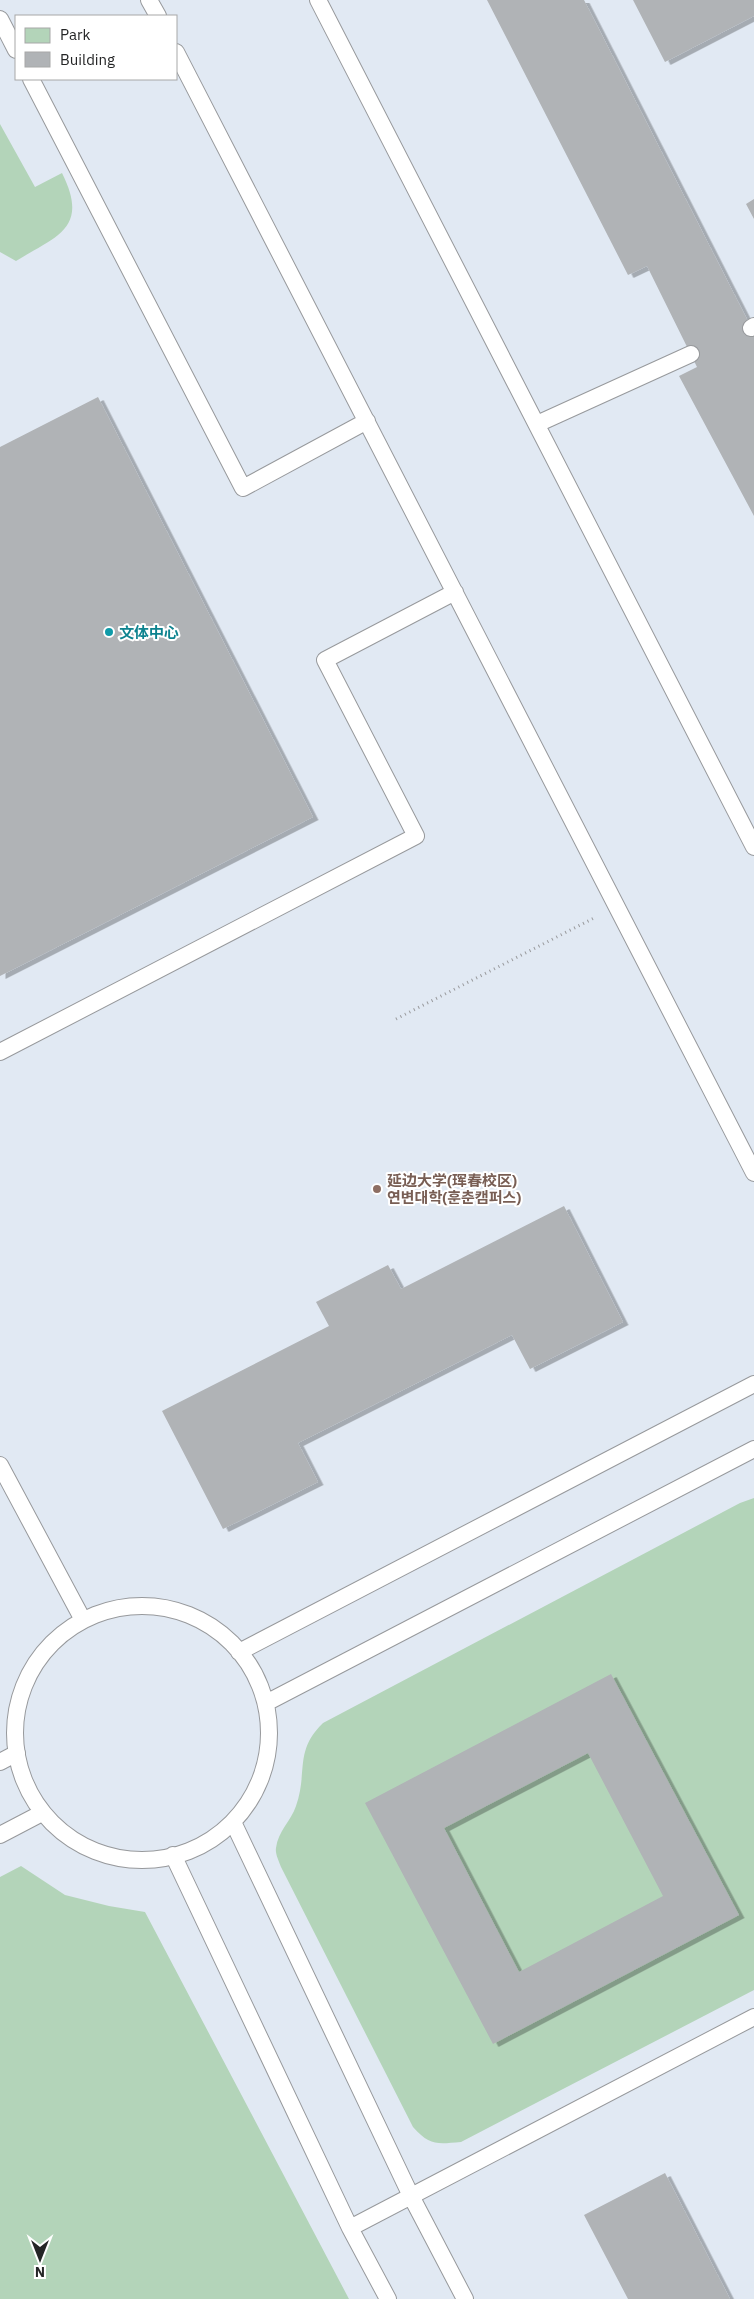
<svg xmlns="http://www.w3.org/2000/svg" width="754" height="2299" font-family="'IBM Plex Sans','Noto Sans SC','Noto Sans KR',sans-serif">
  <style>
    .built { fill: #e1e9f3; fill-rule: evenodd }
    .green { fill: #b3d4b9 }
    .building { fill: #b0b3b6; fill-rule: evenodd; filter: url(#shadow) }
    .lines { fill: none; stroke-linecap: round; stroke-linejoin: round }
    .service-casing { stroke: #97999c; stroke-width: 18 }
    .path { stroke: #999a9d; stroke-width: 3; stroke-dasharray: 1 4; stroke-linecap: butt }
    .service { stroke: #fff; stroke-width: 16 }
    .culture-dot { fill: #0f9aa8; stroke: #fff; stroke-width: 2 }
    .education-dot { fill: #8d6e63; stroke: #fff; stroke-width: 2 }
    .labels { text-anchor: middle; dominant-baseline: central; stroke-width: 4; stroke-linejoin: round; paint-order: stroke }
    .culture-label { font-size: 15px; font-weight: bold; fill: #0d838f; stroke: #fff; text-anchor: start }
    .education-label { font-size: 15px; font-weight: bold; fill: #785e54; stroke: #fff; text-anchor: start }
  </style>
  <defs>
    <filter id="shadow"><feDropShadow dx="5.5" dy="3" stdDeviation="0" flood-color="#0004"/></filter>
  </defs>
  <rect width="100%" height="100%" fill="#f0f2f6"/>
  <path class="built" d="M0,0H754V2299H0ZM16,16H176V79H16Z"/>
  <path class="green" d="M0,124L35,187L62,173C90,229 56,236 16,261L0,252Z
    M754,1498V1990L461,2142C437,2144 430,2146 413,2127L281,1867C279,1861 275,1854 276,1848C278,1831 291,1821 296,1806C308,1772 294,1751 323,1723L740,1503Z
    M21,1866L65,1895L109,1906L145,1912L349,2299H0V1877Z"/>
  <path class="building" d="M487,0H584L754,333V516L679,376L697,367L647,266L628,275Z
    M633,0H754V16L665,62Z
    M754,199V219L746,204Z
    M98,397L313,817L0,976V447Z
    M564,1206L623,1322L530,1369L512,1335L298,1443L318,1482L223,1529L162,1411L329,1326L316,1302L388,1265L401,1289Z
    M611,1674L739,1915L493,2044L365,1803ZM588,1753L663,1896L519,1972L444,1828Z
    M665,2173L730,2299H628L584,2215Z"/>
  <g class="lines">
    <g class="service-casing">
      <path id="service" d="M149,0L158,16
        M318,0L754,847
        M0,19L16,50
        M176,52L754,1173
        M31,79L243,488L367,421
        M751,328L754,326
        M537,424L691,354
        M0,1052L416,836L325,660L455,592
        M0,1465L83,1620
        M15 1733a127 127 0 1 1 254 0a127 127 0 1 1-254 0Z
        M239,1652L754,1384
        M266,1703L754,1449
        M0,1762L17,1753
        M233,1822L411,2196L465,2299
        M0,1835L42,1813
        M173,1855L350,2228L388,2299
        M350,2228L754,2017"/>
    </g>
    <path class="path" d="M396,1019L594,918"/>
    <use href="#service" class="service"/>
  </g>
  <circle class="culture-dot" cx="109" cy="632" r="5"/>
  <circle class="education-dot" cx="377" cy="1189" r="5"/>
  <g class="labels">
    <g class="culture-label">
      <text x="119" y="632">文体中心</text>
    </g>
    <g class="education-label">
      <text x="387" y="1180">延边大学(珲春校区)<tspan x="387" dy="17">연변대학(훈춘캠퍼스)</tspan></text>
    </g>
  </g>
  <rect x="15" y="15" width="162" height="65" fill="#ffffff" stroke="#a7a8a8"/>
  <rect x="25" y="28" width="25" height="15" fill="#b3d4b9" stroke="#a7a8a8"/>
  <text x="60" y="40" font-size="15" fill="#242526">Park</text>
  <rect x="25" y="52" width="25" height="15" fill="#b0b3b6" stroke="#a7a8a8"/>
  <text x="60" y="65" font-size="15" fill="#242526">Building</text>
  <g transform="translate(40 2259) rotate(180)" stroke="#ffffff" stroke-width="4" paint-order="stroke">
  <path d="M0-4L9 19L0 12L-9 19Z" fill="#242526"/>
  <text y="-8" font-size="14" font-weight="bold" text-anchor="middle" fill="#242526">N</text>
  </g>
</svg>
